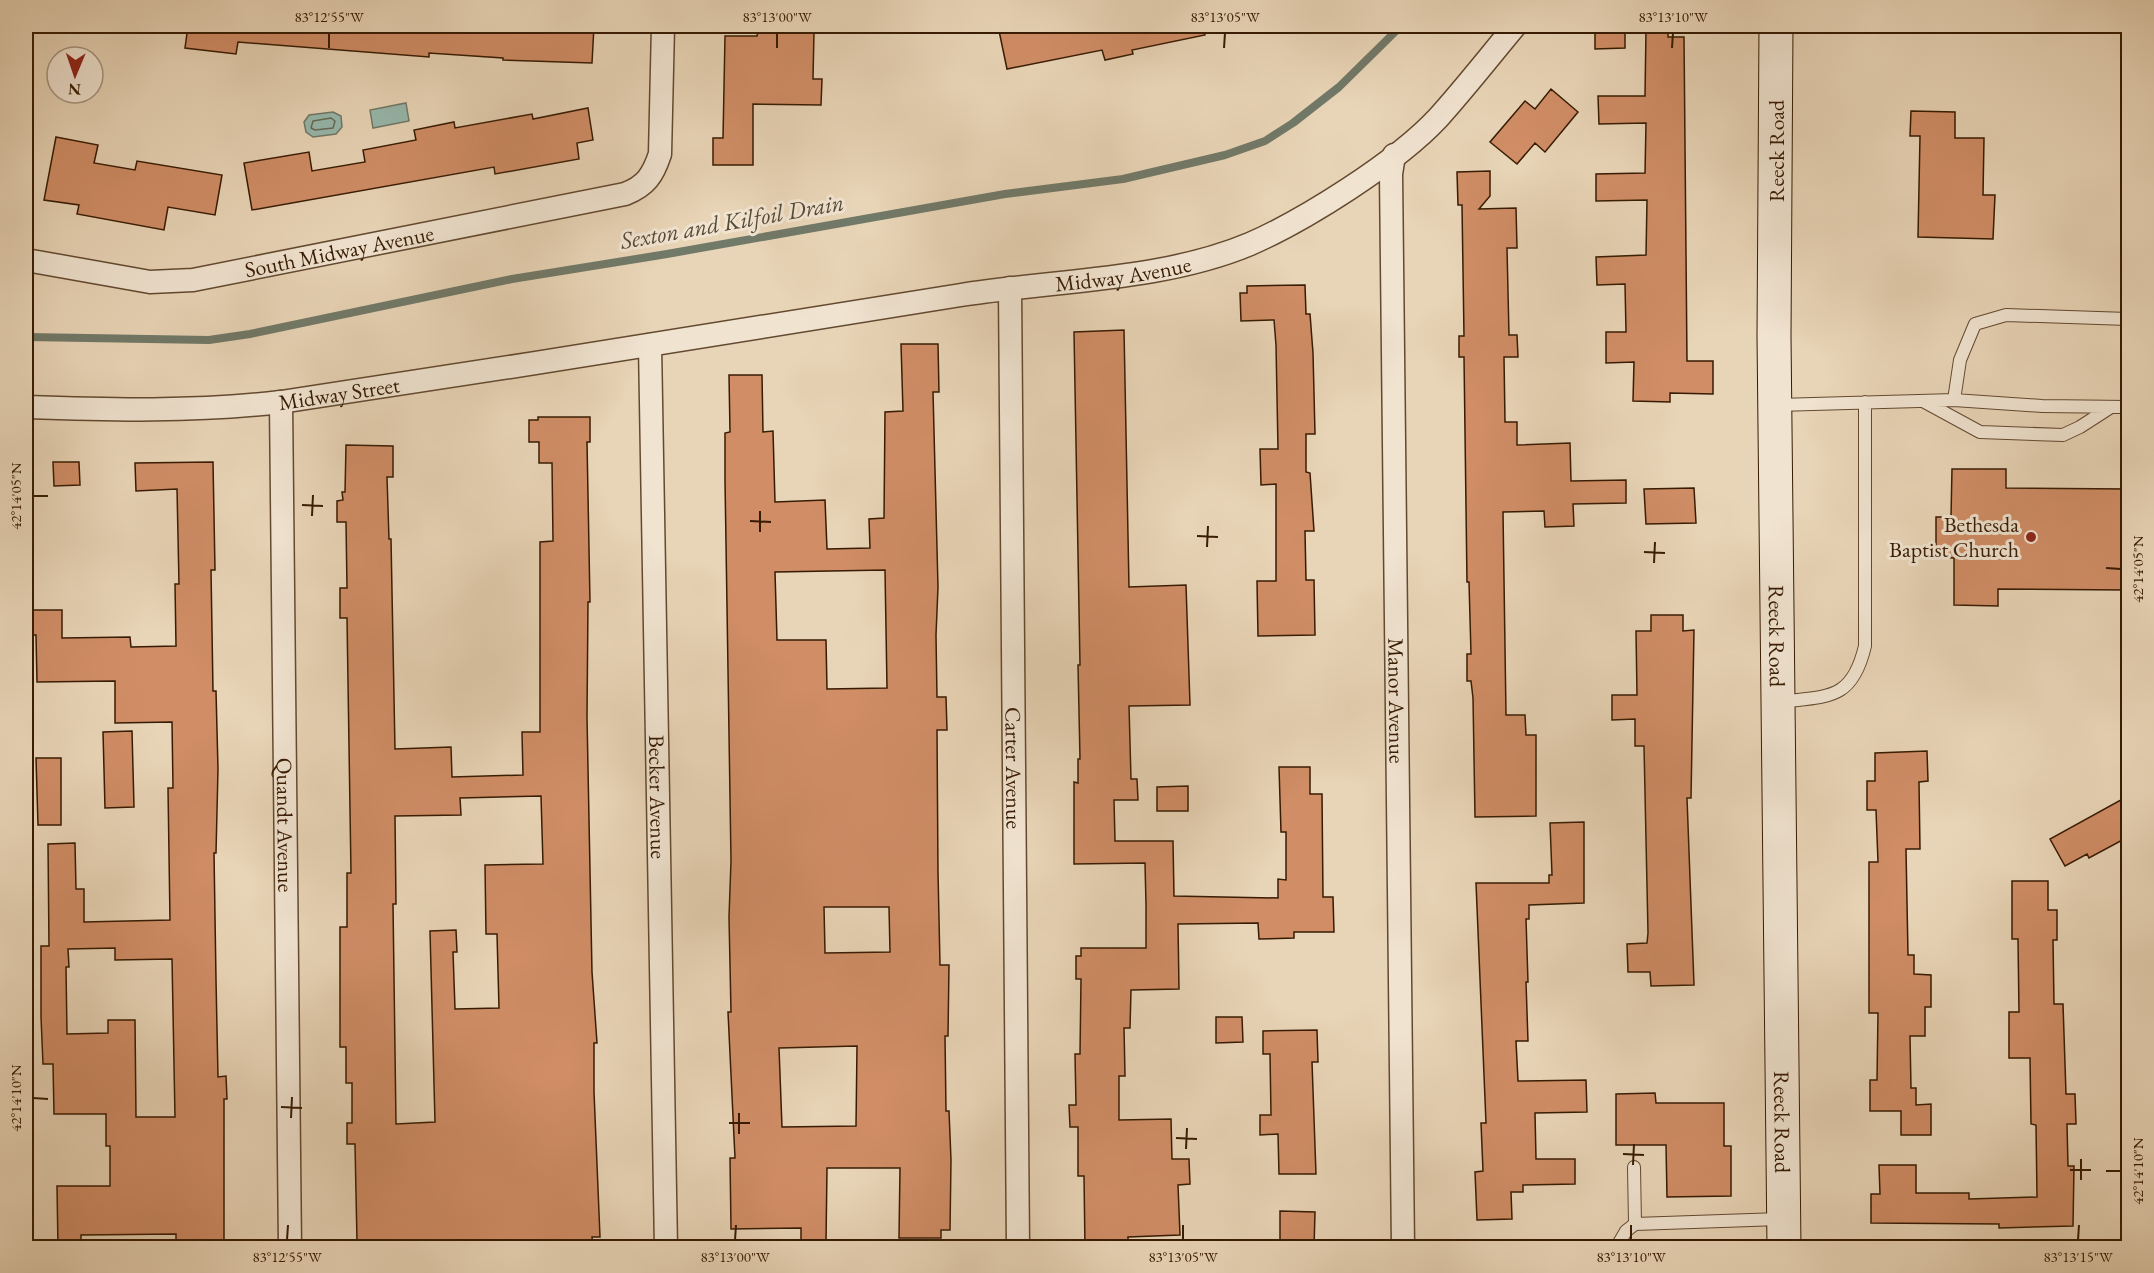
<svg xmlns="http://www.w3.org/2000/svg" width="2154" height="1273" font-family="'EB Garamond',serif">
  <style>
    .water { fill: #97b8ac; stroke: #717968; stroke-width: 1.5 }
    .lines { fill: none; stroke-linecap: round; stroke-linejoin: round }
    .shore { stroke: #676a58; stroke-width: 1.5 }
    .stream { stroke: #717968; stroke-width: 8 }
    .building { fill: #d08d66; stroke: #371b03; stroke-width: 1.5; fill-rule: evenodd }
    .lane-casing { stroke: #634930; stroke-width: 14 }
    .street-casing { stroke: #634930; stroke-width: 25 }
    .secondary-casing { stroke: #371b03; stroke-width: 35 }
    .lane { stroke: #f0e3d0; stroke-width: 12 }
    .street { stroke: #f0e3d0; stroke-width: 22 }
    .secondary { stroke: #f0e3d0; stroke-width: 33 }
    .ticks { fill: none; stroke: #371b03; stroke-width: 2 }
    .poi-dot { fill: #8f2418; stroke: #f0e3d0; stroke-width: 2 }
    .labels { text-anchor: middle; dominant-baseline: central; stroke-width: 6; stroke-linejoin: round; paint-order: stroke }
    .street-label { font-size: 22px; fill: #371b03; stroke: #f0e3d0 }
    .poi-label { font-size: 22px; fill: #371b03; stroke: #f0e3d0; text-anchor: end }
    .water-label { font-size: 24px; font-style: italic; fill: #544a36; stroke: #f0e3d0 }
    .neatline { fill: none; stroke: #371b03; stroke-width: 2 }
    .ticks-label { font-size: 15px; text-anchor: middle; fill: #371b03 }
  </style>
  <rect width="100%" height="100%" fill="#e8d4b6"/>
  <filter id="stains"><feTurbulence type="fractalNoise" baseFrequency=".00333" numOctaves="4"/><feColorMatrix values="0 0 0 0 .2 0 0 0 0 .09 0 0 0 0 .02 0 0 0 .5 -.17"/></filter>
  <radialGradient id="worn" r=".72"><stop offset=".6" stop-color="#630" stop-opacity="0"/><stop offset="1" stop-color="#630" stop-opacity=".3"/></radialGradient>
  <path class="water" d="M406,103L409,121L373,128L370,110Z
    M333,112L341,116L342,127L336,134L313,137L306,132L304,122L309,115Z"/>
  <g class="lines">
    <path class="shore" d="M331,118L335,121L333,128L315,130L311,128L313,121Z"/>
    <path class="stream" d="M26,337L209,340L250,334L512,279L667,254L1005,194L1123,179L1225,155L1265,141L1293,123L1339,87L1401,26"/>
  </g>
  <path class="building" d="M188,26H594L592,63L503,60V58L429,53V57L238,42L236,54L185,48Z
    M998,26H1204L1205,35L1132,50L1133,54L1105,60L1102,50L1007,69Z
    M1595,26H1625V48L1595,49Z
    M1646,30H1668V37H1684L1687,361H1713V394L1670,393V402L1633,401L1634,362L1606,363V332H1626L1625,284L1597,285L1596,257L1646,255L1647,200L1596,201V174L1645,173L1646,123L1599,124L1598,96H1645Z
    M758,31L814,32L813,79H822L821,105L753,104V165H713V138H723L725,36H757Z
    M1551,89L1578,112L1545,152L1535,143L1517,164L1490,142L1525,101L1535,109Z
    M588,108L593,140L577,143L579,159L495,174L494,167L252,210L244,163L309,152L312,171L365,162L363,150L416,140L414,130L454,122L455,128L532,114L533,119Z
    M1911,111L1955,112V138H1984L1983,195H1995L1993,239L1918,237L1920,136H1910Z
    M56,137L98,145L94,163L135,170L137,161L222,175L215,215L168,207L164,230L77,214L79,205L44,200Z
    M1490,171V196L1479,209L1516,208L1517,248H1507L1509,335H1517L1518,357H1504L1505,422H1517V445L1570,443L1571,481L1626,480V503L1573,504L1574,526L1545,527L1544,511L1503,512L1506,715H1525L1526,735H1536V816L1475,817L1473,698L1471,681H1467V654H1471L1469,582H1467L1464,357H1459V336H1464L1462,205H1458L1457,172Z
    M1305,285L1306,314H1310L1313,353L1315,434H1306V472L1310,473L1314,531H1305L1306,580H1314L1315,635L1258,636L1257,581H1276V484L1261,485L1260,449H1278L1276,345L1274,320L1241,321L1240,293H1247V286Z
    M1124,330L1129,587L1186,585L1190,705L1129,706L1131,779H1137L1138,800H1114L1115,841H1173L1174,896L1278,898V879L1286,880V832H1281L1279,767H1310V794H1322L1323,897H1333L1334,932H1294V938L1259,939L1258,923L1178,924L1179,989L1131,990L1130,1028H1124L1125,1076H1119V1120L1171,1119L1172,1159H1189L1190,1184L1178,1185L1180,1235L1128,1237V1248H1085L1084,1176H1078V1127H1070L1069,1105H1076L1075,1054H1080L1081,979H1076V956H1081V948H1146V905L1145,863L1074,864V782L1078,783V759H1080L1078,665H1080L1074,332Z
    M901,344H938L939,392H933L938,587L936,635L937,697H946L947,730H937L938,872L940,965H949L948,1036H945L946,1111H949L951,1160L950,1230H941V1238H899L900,1168H827L826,1242H801V1228L731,1229L730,1158H735L728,1012H731L729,917L731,861L725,480V433L730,432L729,375H762L763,432L773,431L775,502L825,500L827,549L870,548L869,519L884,518L885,412L903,411ZM885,570L887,688L827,689L826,640H777L775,572ZM824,907H889L890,952L825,953ZM857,1046L856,1126L782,1127L779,1048Z
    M538,417H590V442H587L590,602H588L587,717L592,972L597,1043H594V1092L600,1237H592L593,1247L565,1248H550V1241L462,1244V1248H433L432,1241H357L355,1144H347V1123H352V1083H346V1047H340V927H347V873H351L347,618H340V588H347L346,522H337V501L343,500L342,492H345L346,445L393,446V477H387L389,539H391L395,749L451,747L452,777L523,775L522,732H540V542L553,541L552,463H539V442H529V420H538ZM541,796L543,864L485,865L486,934H497L499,1008L455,1009L453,952H457L456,930L430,931L435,1122L396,1124L393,904H396L395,816L461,815L460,798Z
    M53,462H79L80,485L54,486Z
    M213,462L215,570H211L213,691H216L218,769L216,853H214L216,980L218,1077L226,1076L227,1099H224V1241H219V1248H176V1234L81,1235V1248H58L57,1186H110V1146H106V1114H54L53,1064H43L41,1017V946H49L48,844L75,843L76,889H84V922L170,920L168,788H173L172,722L115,723V681L37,682L36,635H33L32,610H62V638L130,637L131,647L176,646L175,584H179L177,489L136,491L135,463ZM115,948V960L172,959L175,1117H136L135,1020H108V1033L67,1034L66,967H69L68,949Z
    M1952,469H2006V488L2127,489L2126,590L1998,589V606L1954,605V558L1936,557V517H1951Z
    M1694,488L1696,523L1646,524L1644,489Z
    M1651,615H1683V631L1694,630L1691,798H1687L1694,985L1651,986L1650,972H1628L1627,944L1647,943L1648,933L1644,746H1635V719L1612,720V695H1637L1636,631H1651Z
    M132,731L134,807L105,808L103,732Z
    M1927,751L1928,781L1919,782L1920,849H1906L1908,955H1914V974L1931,975V1007H1925V1036H1910L1911,1088H1916V1105L1931,1104V1135H1901V1111H1870V1080H1877L1878,1013H1869V862H1878L1876,810H1867V781H1875V753Z
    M36,758H61V825H38Z
    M1188,786V811H1157V787Z
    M2128,796V837L2089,858L2087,854L2065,866L2050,839Z
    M1584,822V903L1529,905V919H1526L1528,982H1526L1528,1041H1516L1518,1081L1586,1080L1587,1112L1535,1113L1536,1159H1575V1184L1523,1185V1192H1511L1512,1219L1477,1220L1475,1172L1483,1171L1481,1123H1486L1476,883H1549V875H1552L1550,823Z
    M2012,881H2048V910H2057V940H2053L2054,1004H2063L2066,1094H2075L2076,1124H2067L2068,1166H2074L2073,1226L1999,1228V1224L1871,1223V1194H1880L1879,1165H1916V1193H1969V1199L2037,1197L2036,1125L2031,1124L2030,1058H2009V1012H2019L2018,939H2012Z
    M1216,1017H1242L1243,1042L1216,1043Z
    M1317,1030L1318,1062H1312L1316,1174H1279L1278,1134L1260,1135V1115H1271L1270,1054H1263V1031Z
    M1655,1093L1656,1103H1724V1146H1731V1196L1667,1197L1666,1145H1616V1094Z
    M1280,1211L1315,1212L1314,1248H1280Z"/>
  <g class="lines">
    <g class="lane-casing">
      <path id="lane" d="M1954,400L1960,360L1975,324L2006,315L2128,319
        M1923,401L1980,432L2063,435L2080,427L2111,407
        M1776,405L1954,400L2042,406L2128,407
        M1779,702C1828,696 1852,701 1865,646V402
        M1634,1167L1635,1224
        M1616,1248L1626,1231L1635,1224L1783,1219"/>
    </g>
    <g class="street-casing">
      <g id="street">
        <path id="s1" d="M1394,155L1391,174L1403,1248"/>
        <path id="s2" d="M26,260L150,282L193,280L625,194C646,186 653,175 660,154L663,26"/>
        <path id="s3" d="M1010,288L1018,1248"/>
        <path id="s4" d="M650,345L666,1248"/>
        <path id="s5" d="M281,402L290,1248"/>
        <path id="s6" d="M26,407C111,410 195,412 281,402C508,368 734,332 961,295C1055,280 1162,281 1250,244C1305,220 1397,162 1438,118C1465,88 1490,56 1515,26"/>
      </g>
    </g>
    <g class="secondary-casing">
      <g id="secondary">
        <path id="s7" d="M1776,26L1774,336L1784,1248"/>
      </g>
    </g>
    <use href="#lane" class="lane"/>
    <use href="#street" class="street"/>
    <use href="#secondary" class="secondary"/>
  </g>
  <path class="ticks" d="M329,48V33M777,48V33M1224,48L1225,33M1672,48L1673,33M33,496H48M302,505L323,506M312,516L313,495M750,521L771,522M760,532V511M1197,536L1218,537M1207,547L1208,526M1644,552L1665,553M1654,563L1655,542M2106,568L2121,569M33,1098L48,1099M281,1107L302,1108M291,1118L292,1097M729,1123H750M739,1134V1113M1176,1138L1197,1139M1186,1149L1187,1128M1623,1154L1644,1155M1633,1165L1634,1144M2070,1170H2091M2106,1171H2121M2081,1180V1159M287,1240L288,1225M735,1240L736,1225M1183,1240V1225M1631,1240V1225M2078,1240L2079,1225"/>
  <circle class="poi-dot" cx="2031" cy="537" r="6"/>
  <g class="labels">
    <g class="street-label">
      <text transform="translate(1776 151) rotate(-90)">Reeck Road</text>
      <text stroke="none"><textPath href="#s2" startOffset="318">South Midway Avenue</textPath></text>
      <text stroke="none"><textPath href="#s6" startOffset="1107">Midway Avenue</textPath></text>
      <text stroke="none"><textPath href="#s6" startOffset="314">Midway Street</textPath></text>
      <text stroke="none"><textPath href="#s7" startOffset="610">Reeck Road</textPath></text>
      <text stroke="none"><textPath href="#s1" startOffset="546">Manor Avenue</textPath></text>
      <text stroke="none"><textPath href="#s3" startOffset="480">Carter Avenue</textPath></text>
      <text stroke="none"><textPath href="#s4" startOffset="452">Becker Avenue</textPath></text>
      <text stroke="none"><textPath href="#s5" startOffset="423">Quandt Avenue</textPath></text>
      <text stroke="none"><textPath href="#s7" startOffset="1096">Reeck Road</textPath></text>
    </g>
    <g class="poi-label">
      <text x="2019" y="524">Bethesda<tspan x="2019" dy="25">Baptist Church</tspan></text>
    </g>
    <g class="water-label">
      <text transform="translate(732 221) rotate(-10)">Sexton and Kilfoil Drain</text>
    </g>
  </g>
  <rect width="2154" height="1273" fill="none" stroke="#e8d4b6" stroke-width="66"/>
  <g transform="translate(75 75) rotate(182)"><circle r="28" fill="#f0e3d0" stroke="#a6937e" stroke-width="1.5"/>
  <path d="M0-4.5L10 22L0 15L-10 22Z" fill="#8f2418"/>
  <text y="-9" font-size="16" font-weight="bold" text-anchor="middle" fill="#371b03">N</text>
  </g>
  <rect x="33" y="33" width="2088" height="1207" class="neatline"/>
  <g class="ticks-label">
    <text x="329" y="22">83°12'55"W</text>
    <text x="777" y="22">83°13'00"W</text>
    <text x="1225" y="22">83°13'05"W</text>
    <text x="1673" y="22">83°13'10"W</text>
    <text transform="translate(16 496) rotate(-90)" y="5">42°14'05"N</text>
    <text transform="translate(2138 569) rotate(-90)" y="5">42°14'05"N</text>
    <text transform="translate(16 1098) rotate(-90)" y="5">42°14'10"N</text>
    <text transform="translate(2138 1171) rotate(-90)" y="5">42°14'10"N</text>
    <text x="287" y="1262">83°12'55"W</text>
    <text x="735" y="1262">83°13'00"W</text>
    <text x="1183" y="1262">83°13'05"W</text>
    <text x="1631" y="1262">83°13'10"W</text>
    <text x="2078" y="1262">83°13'15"W</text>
  </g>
  <rect width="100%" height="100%" filter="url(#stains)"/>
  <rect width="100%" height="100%" fill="url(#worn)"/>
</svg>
